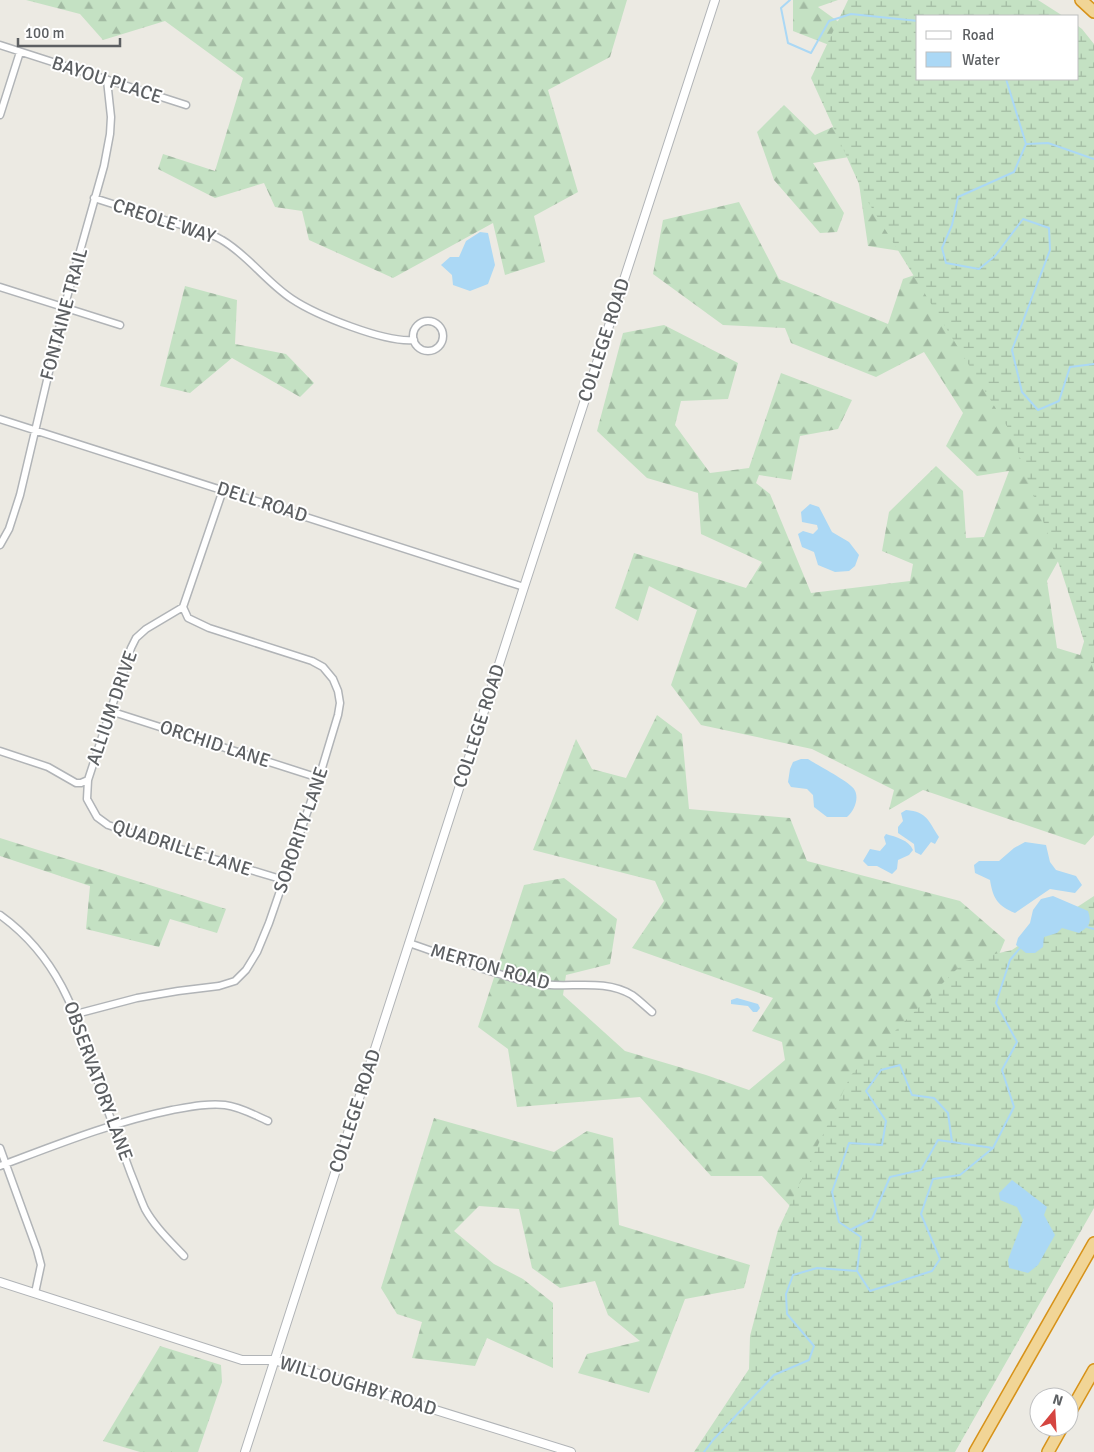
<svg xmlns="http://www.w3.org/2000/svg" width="1094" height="1452" font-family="Signika,sans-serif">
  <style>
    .forest { fill: url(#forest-firs) }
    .wetland { fill: url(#wetland-marsh) }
    .water { fill: #abd8f5 }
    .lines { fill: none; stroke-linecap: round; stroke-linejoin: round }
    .stream { stroke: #abd8f5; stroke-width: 2 }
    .minor-casing { stroke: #b1b4b7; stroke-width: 9 }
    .tertiary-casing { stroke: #b1b4b7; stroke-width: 10 }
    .motorway-casing { stroke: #d79219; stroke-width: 14 }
    .minor { stroke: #fff; stroke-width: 6 }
    .tertiary { stroke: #fff; stroke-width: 8 }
    .motorway { stroke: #f1d596; stroke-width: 11 }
    .labels { text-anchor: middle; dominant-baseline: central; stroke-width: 4; stroke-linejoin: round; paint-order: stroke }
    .street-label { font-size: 19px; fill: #5c5f62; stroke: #fff }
  </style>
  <defs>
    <pattern id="forest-firs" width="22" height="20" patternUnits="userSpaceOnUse" patternTransform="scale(1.25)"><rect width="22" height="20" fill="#c4e1c3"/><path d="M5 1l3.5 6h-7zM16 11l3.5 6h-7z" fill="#a2baa2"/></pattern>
    <pattern id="wetland-marsh" width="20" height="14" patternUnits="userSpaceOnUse" patternTransform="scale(1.25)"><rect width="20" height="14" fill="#c4e1c3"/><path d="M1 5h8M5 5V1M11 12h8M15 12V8" fill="none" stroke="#a2baa2"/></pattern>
  </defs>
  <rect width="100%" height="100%" fill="#eceae3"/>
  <path class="forest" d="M26,0H627L610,57L548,90L578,192L534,216L545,262L505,275L493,223L393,278L309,240L302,211L275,207L264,183L215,198L158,169L163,154L215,171L243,78L165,21L103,40L80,14Z
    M793,0H838L818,7L847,28L876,76L937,89L1078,79L1094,53L1071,538L1047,581L1057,648L1080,655L1094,608V835L1085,845L923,790L889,810L894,790L812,749L701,725L671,685L697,610L649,586L638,621L615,608L634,553L746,588L762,562L701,534L698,493L647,478L597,431L623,333L664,325L738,363L728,399L681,401L675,425L710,473L749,468L781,373L852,400L838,429L800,436L791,480L759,475L756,483L770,494L811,593L910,581L913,564L882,551L889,512L936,466L963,491L966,538L984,537L1009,471L977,476L946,446L963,413L924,352L876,377L791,343L785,328L723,325L653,274L663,220L739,202L779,279L888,324L903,279L926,271L913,253L868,246L855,156L813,163L844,213L837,232L820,233L774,180L757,132L784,105L815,135L859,115L842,50L793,31Z
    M185,286L237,300L235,344L286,354L314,383L300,397L232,358L190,393L160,386Z
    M657,715L682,734L689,809L790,818L807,861L960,901L1005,940L976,1009L804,1221L762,1176H711L640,1097L517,1107L508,1049L478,1027L524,885L564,878L617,919L610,964L566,975L563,995L625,1051L706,1075L749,1090L785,1060L782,1042L752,1031L773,998L632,948L664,901L655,881L533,850L576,739L592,769L626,778Z
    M0,838L226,909L217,933L170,919L159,947L86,929L90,886L0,856Z
    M434,1118L554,1152L587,1131L613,1138L619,1225L750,1265L744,1288L685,1299L649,1393L578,1373L587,1354L640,1341L608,1315L595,1281L560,1288L532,1268L519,1209L479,1206L454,1231L494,1264L523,1279L553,1303V1368L487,1338L475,1366L412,1358L422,1322L397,1314L381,1288Z
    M160,1346L221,1365L222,1382L198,1452H140L103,1441Z"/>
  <path class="wetland" d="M848,0H1038L1063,16H918V79H1078V26L1082,29L1094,44V672L1061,570L1011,433L865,197L811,78Z
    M1094,896V1208L955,1452H694L749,1369L750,1336L778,1230L851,1075L965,961L1012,950Z"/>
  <path class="water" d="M480,232L488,233L495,265L488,284L470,291L453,285L452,275L441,265L450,257H459L466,241Z
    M810,504L819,507L832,532L849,542L859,555L855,566L849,571L835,572L818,565L814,552L802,547L798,534L803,531L813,534L818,529L817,525L802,522L801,512Z
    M801,759H808C817,765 850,782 854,789C860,798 854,811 847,817H827L814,807L813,795L807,789L791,787L788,782L790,769L793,762Z
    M906,810C928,812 928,821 939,837L935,844L931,842L921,855L915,852L914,844L898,833V827L903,821L901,813Z
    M886,834C896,837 909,840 913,850L909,855L898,860L897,869L892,874L877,866H868L863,861L870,849L880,851L886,844L884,837Z
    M1025,842L1046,845L1050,862L1056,870L1076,876L1082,885L1075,893L1050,889L1015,913C998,906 993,899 990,880L975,873L974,865L979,861H999L1014,848Z
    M1053,896L1088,911C1092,923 1089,927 1079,933L1062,928L1057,933L1044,937L1043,947L1035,953H1026L1016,945L1018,938L1030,923L1033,910L1041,899Z
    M737,998L758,1004L760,1008L757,1012H753L748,1006L731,1004V1000Z
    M1012,1180L1047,1207L1044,1215L1055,1235L1038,1265L1028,1273L1009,1268L1008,1260L1023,1220L1017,1207L1000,1200L999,1193Z"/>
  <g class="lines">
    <path class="stream" d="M790,0L781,8L788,43L811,53L829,21L851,14L918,21
      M1006,79L1026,144L1014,172L958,197L952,225L942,248L946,263L979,269L995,256L1023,219L1049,228L1050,250L1012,350L1022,392L1038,410L1059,401L1070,367L1094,364
      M1027,144L1048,143L1094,159
      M1087,927L1094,929
      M850,1230L872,1219L890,1177L921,1170L938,1140L952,1142
      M857,1271L870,1291L932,1271L940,1259L921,1214L933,1179L960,1175L993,1148
      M704,1452L713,1440L774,1375L809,1360L814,1346L787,1314L786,1294L793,1275L817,1268L857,1271L861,1237L839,1222L832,1192L849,1143L882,1145L886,1121L866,1091L881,1070L900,1065L912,1095L934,1098L948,1113L952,1142L993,1148L1014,1107L1002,1070L1017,1042L996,1003L1010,960L1020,948"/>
    <g class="minor-casing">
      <path id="minor" d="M0,45L186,105
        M0,115L20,52
        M94,198C122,207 150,216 178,224C193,229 209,232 222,240C248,255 266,282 292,299C316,315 385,343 414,340
        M0,287L120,325
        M413 336a15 15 0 1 1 30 0a15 15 0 1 1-30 0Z
        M0,419L524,587
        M223,490L183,607L146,629L136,638L131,648L88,780L87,799L97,817L108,825L164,844L284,880
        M0,545L9,529L20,495L64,308L104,166L110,134L111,117L107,80
        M110,711L319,778
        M0,751L48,767L76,783H81L88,780
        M0,915C61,959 77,1017 99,1085C109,1115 120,1144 131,1174C136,1186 140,1198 145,1209C155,1227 170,1241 184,1256
        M409,943C450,957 492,974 534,983C566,990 602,977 632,995C639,1000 646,1007 652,1012
        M76,1014L137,998L178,991L219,986L235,981L246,970L257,952L269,923L319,778L338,715L340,703L338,691L333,679L323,667L312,661L209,628L188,618L183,607
        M0,1148L37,1250L41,1265L35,1293
        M0,1166C56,1145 113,1122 172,1110C189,1107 208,1103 225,1105C241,1107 254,1115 268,1121"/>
    </g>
    <g class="tertiary-casing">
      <path id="tertiary" d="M0,1282L242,1360H274L571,1452
        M245,1452L524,587L715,0"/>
    </g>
    <g class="motorway-casing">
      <path id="motorway" d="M1081,0L1094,12
        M1069,1414L1094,1370
        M975,1452L1094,1243
        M1048,1452L1062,1427"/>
    </g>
    <use href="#minor" class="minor"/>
    <use href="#tertiary" class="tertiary"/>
    <use href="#motorway" class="motorway"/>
  </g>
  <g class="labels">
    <g class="street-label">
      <text transform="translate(107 80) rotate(18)">BAYOU PLACE</text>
      <text transform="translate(164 221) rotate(18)">CREOLE WAY</text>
      <text transform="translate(64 314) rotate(-75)">FONTAINE TRAIL</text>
      <text transform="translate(604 340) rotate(-72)">COLLEGE ROAD</text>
      <text transform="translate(262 502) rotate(18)">DELL ROAD</text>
      <text transform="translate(112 708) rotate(-71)">ALLIUM DRIVE</text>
      <text transform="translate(479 726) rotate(-72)">COLLEGE ROAD</text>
      <text transform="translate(215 744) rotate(18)">ORCHID LANE</text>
      <text transform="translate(301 830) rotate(-71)">SORORITY LANE</text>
      <text transform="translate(182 848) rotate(18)">QUADRILLE LANE</text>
      <text transform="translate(490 967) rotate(16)">MERTON ROAD</text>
      <text transform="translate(98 1081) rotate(70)">OBSERVATORY LANE</text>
      <text transform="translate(355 1111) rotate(-72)">COLLEGE ROAD</text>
      <text transform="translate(358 1386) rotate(17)">WILLOUGHBY ROAD</text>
    </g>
  </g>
  <rect x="916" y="15" width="162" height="65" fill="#ffffff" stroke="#bebfc0"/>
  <rect x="926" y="31" width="25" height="8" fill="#ffffff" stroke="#bebfc0"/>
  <text x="962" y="40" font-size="15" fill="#5c5f62">Road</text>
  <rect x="926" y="52" width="25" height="15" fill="#abd8f5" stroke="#bebfc0"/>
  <text x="962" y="65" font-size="15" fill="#5c5f62">Water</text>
  <g transform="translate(1054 1412) rotate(18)"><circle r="24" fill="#ffffff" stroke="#bebfc0"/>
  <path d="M0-4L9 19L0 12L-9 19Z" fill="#d54540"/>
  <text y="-8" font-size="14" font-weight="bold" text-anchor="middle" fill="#5c5f62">N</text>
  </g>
  <path d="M18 38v8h102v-8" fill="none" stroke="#5c5f62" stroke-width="2.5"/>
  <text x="25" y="38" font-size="15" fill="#5c5f62" stroke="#ffffff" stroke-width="4" paint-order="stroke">100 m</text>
</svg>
